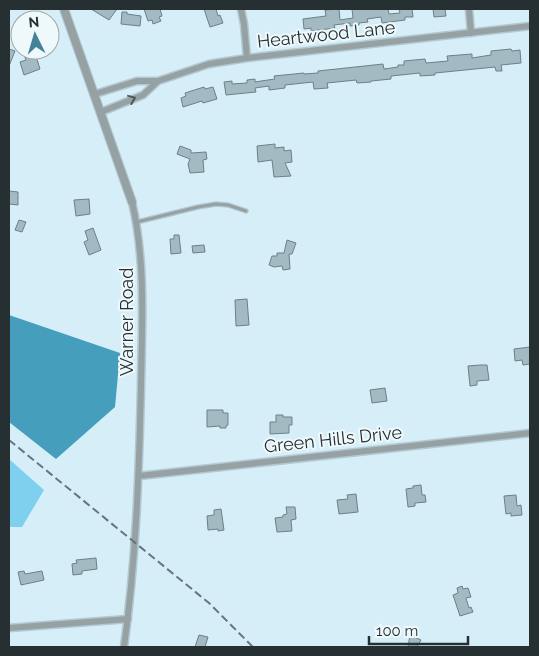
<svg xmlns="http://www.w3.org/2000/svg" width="539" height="656" font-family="Raleway,sans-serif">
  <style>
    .green { fill: #7ed0ee }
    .water { fill: #459ebb }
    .building { fill: #a3bac3; stroke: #6b818a }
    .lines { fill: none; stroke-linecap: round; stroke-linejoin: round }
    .service-casing { stroke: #b3c8d1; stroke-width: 5.5 }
    .minor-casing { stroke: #b3c8d1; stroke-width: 9 }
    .tertiary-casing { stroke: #b3c8d1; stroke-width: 10 }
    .service { stroke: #96a1a4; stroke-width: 3 }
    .minor { stroke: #96a1a4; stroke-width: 6 }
    .tertiary { stroke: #96a1a4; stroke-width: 8 }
    .rail { stroke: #67767c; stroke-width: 2; stroke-dasharray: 8 4; stroke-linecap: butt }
    .oneway { stroke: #4d585b }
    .labels { text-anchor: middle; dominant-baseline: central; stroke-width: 4; stroke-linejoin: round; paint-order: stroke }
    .street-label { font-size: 18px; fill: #263033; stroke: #eff9fc }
  </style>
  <rect width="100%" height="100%" fill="#d6eef8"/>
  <path class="green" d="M9,459L44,490L22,527H9Z"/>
  <path class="water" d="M9,315L120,353L115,407L56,459L9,422Z"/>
  <path class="building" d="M91,9H117L109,20Z
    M144,9H160L162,16L159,17L161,21L153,24L152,20L148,21Z
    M204,9H216L218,16L220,15L223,23L210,27Z
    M339,9L340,20L353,18L352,9H388L389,14L400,13L399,9H412L413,17H405V20L382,23L381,17L367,19L368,22L359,23V25L350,26V23L334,25L335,28L311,31V28L304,29L303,19L326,16L325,10Z
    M433,9H445L446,16L434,17Z
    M122,12H127V14L141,16L140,26L121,24Z
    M9,49L15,51L9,66Z
    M511,49L512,51L520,50L521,63L501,65L502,71H496L495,67L435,73V75L420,76V73L391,76V79L371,81V82L357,83L356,80L327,83L328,88L314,89L313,82L285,85V88L269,90V86L255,88L256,92L226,95L224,82L232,81V84L247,83V80L255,79V82L261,81L275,79L274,76L304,73V74L318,73V71L383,64L384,69L398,67V65H404V61L425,59L426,63L448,61L447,56L472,54V58L491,55V51Z
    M28,50H34L40,69L24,75L20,62L26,60L23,52Z
    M204,87L205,89L213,87L217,99L203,103L202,101L183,107L181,98L186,96L185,93Z
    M275,144V148L284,147V151L291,150L292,162L285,163L291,176L274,177L272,160L258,162L257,146Z
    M180,146L191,150V153L206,152L207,159L203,160L204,172L190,173L188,164L190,159L177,154Z
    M9,191L18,192V205L9,204Z
    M89,199L90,214L76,216L74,200Z
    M19,220L26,222L22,232L15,230Z
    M93,228L101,250L89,255L84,242L88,240L85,231Z
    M174,235H179L181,253L171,254L170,239H174Z
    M287,240L296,243L292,254H289L290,269L283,270L282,266L274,267L269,265L272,256H277V253H284Z
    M204,245L205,252L193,253L192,246Z
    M247,299L249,325L236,326L235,300Z
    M530,347V364L523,365L522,360L515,361L514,349Z
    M480,365H487L489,380L477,381V385L470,386L468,366Z
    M385,388L387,401L372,403L370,390Z
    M207,410H223V413H228V425L226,426V428H220V426L207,427Z
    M276,415H283V417H292V425H289V433L270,434V422H276Z
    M421,485L422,495H425L426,502L415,503V506L408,507L406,489L413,488V486Z
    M356,494L358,512L339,514L337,500L348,499L347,495Z
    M516,495L517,506L521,505L522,515L511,516V513L506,514L504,496Z
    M286,507H295L296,519L291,520L292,531L277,532L275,518L283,517V515L287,514Z
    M221,509L224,530L218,531V529L208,530L207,516L214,515V510Z
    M96,558L97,569L82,571V574L73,575L72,564L77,563L76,560Z
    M24,571L25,574L42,571L44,580L21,585L18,572Z
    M462,586L463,589L468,588L471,597L466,598L469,608L471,607L473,612L460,616L453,595L458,593L457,588Z
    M199,635L208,637L205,647H195Z
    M410,635L421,640L417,647H408Z"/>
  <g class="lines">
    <g class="service-casing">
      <path id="service" d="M137,222L198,207L216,204L228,205L246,211"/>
    </g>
    <g class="minor-casing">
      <path id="minor" d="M241,9L244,24L247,58
        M469,9L471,33
        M95,94L137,81H158L209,64L247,58L530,26
        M101,112L143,95L158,81
        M139,476L530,433
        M9,628L128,619
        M124,647C136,561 139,474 141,387C142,325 146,262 132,202"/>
    </g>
    <g class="tertiary-casing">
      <path id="tertiary" d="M64,9L132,202"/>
    </g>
    <use href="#service" class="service"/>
    <use href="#minor" class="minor"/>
    <use href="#tertiary" class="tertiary"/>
    <path class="rail" d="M9,440L209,603L253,647"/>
  </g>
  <defs><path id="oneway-chevron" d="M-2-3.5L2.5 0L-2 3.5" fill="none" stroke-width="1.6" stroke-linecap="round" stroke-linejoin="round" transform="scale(1.25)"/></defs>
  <use class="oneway" href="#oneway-chevron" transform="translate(132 99) rotate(-22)"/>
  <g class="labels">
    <g class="street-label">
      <text transform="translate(326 34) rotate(-6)">Heartwood Lane</text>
      <text transform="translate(126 322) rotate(-90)">Warner Road</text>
      <text transform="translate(333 439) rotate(-6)">Green Hills Drive</text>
    </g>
  </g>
  <rect width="539" height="656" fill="none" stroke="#263033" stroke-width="20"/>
  <g transform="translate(35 35) rotate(355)"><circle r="24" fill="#eff9fc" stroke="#9fa9ac"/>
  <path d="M0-4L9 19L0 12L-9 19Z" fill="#448298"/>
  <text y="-8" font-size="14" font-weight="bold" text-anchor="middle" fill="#263033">N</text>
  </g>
  <path d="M369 636v8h99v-8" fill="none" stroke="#263033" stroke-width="2.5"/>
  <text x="376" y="636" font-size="15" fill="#263033" stroke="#eff9fc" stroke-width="4" paint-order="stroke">100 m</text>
</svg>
